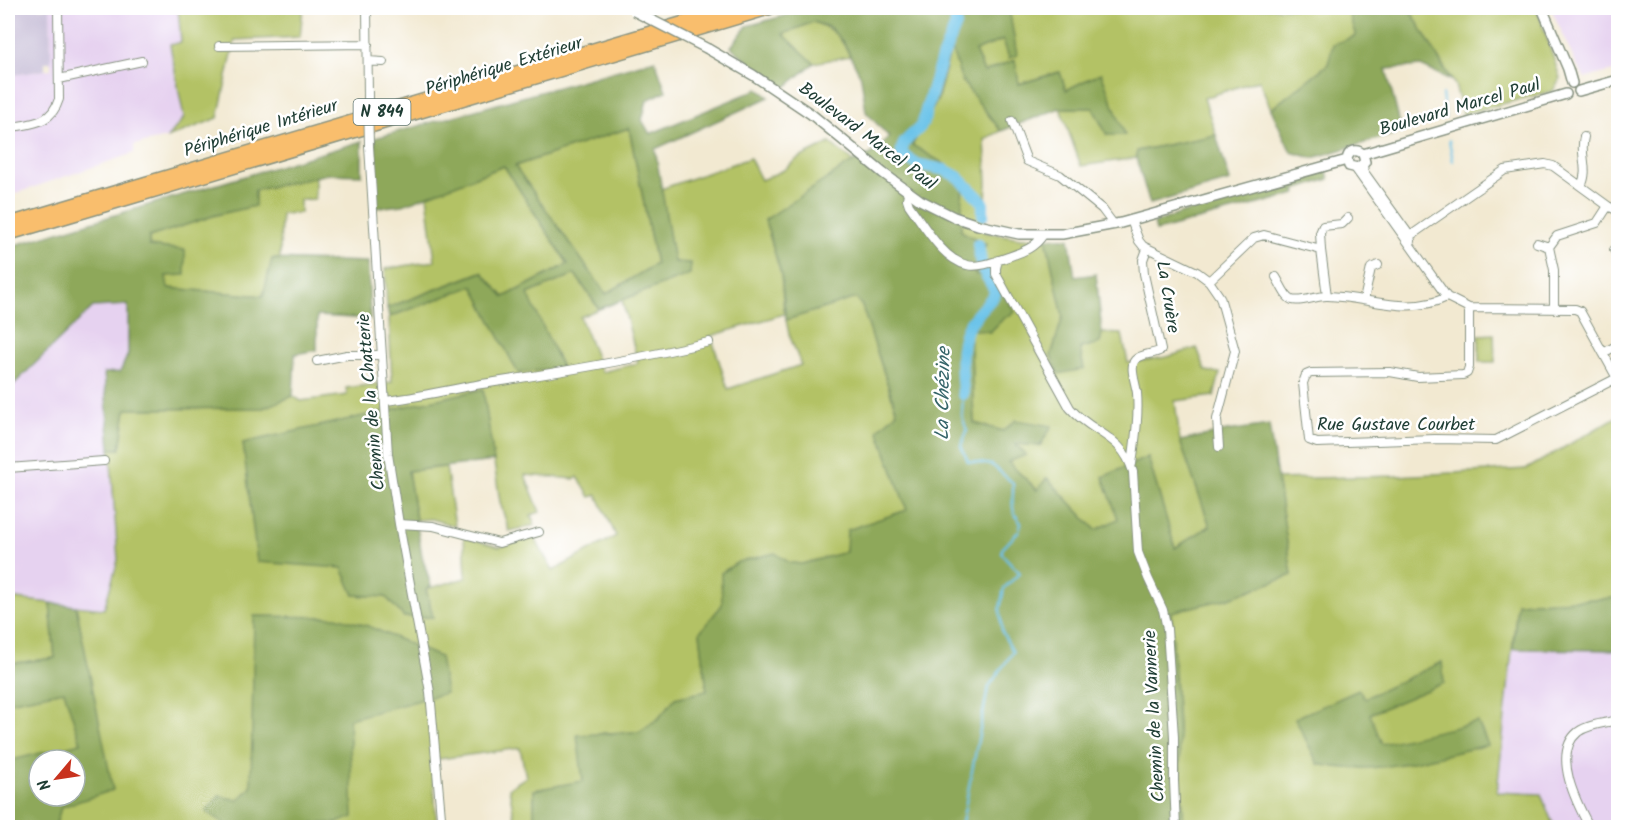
<svg xmlns="http://www.w3.org/2000/svg" width="1626" height="835" font-family="Kalam,sans-serif">
  <style>
    .built { fill: #e6d2f0 }
    .industrial { fill: #c8bfd8 }
    .green { fill: #b3c265; stroke: #69804c; stroke-width: 1.5; fill-rule: evenodd }
    .forest { fill: #8ea85a; stroke: #567247; stroke-width: 1.5; fill-rule: evenodd }
    .lines { fill: none; stroke-linecap: round; stroke-linejoin: round }
    .stream { stroke: #6bc3e9; stroke-width: 2 }
    .river { stroke: #6bc3e9; stroke-width: 12 }
    .minor-casing { stroke: #889382; stroke-width: 10 }
    .tertiary-casing { stroke: #889382; stroke-width: 12 }
    .trunk-casing { stroke: #889382; stroke-width: 15 }
    .minor { stroke: #fff; stroke-width: 8 }
    .tertiary { stroke: #fff; stroke-width: 9 }
    .trunk { stroke: #f9be6d; stroke-width: 12 }
    .minor-bridge-casing { stroke: #889382; stroke-width: 10; stroke-linecap: butt }
    .tertiary-bridge-casing { stroke: #889382; stroke-width: 12; stroke-linecap: butt }
    .minor-bridge { stroke: #fff; stroke-width: 8 }
    .tertiary-bridge { stroke: #fff; stroke-width: 9 }
    .labels { text-anchor: middle; dominant-baseline: central; stroke-width: 5; stroke-linejoin: round; paint-order: stroke }
    .shield { fill: #fff; stroke: #627771; stroke-width: 1.5 }
    .shield-label { font-size: 16px; font-weight: bold; fill: #1f3d34 }
    .street-label { font-size: 18px; fill: #1f3d34; stroke: #fff }
    .water-label { font-size: 20px; font-style: italic; fill: #36656a; stroke: #fff }
  </style>
  <rect width="100%" height="100%" fill="#fff"/>
  <filter id="ink" filterUnits="userSpaceOnUse"><feTurbulence type="fractalNoise" baseFrequency=".0167" numOctaves="2"/><feDisplacementMap in="SourceGraphic" scale="12" xChannelSelector="R" yChannelSelector="G"/><feConvolveMatrix kernelMatrix="1 2 1 2 8 2 1 2 1" color-interpolation-filters="sRGB"/></filter>
  <filter id="wash" filterUnits="userSpaceOnUse"><feTurbulence type="fractalNoise" baseFrequency=".008" numOctaves="4" result="noise"/><feDisplacementMap in="SourceGraphic" scale="24" xChannelSelector="R" yChannelSelector="G"/><feGaussianBlur stdDeviation="1.35" result="paint"/><feColorMatrix in="noise" values="0 0 0 0 0 0 0 0 0 0 0 0 0 0 0 0 0 1.4 0 .05"/><feComposite in="paint" operator="in"/></filter>
  <g filter="url(#wash)">
    <rect width="100%" height="100%" fill="#f2e9d1"/>
    <path class="built" d="M50,8H178L181,43L170,45L184,118L167,138L134,145V153L8,196V76L51,69Z
      M1551,8H1618V70L1585,78L1576,64Z
      M128,305V355L120,372L105,373L118,559L104,609L8,598V390L93,307Z
      M1513,649L1618,650V827H1556L1552,822L1541,794L1497,793Z"/>
    <path class="industrial" d="M8,8H50L51,62H45V70L8,76Z"/>
    <path class="green" d="M178,8H303L300,37L235,40L218,118L167,138L184,118L170,45L181,42Z
      M1009,8H1347L1356,36L1328,64L1271,109L1259,80L1204,98L1216,135L1137,151L1136,158L1081,166L1060,108H1093L1107,135L1101,73L1066,90L1059,72L1018,84L984,72L975,51L1003,40L1010,15Z
      M1408,8H1537L1560,78L1553,91L1463,114L1455,85Z
      M813,22C834,29 840,36 850,56L814,63L782,34Z
      M951,47L962,81L1001,131L985,139L987,184L984,232L1021,238H1046L1063,316L1051,356L1100,343L1102,333L1122,334L1128,363L1167,357L1197,348L1206,371L1220,373L1214,396L1175,401L1180,441L1210,526L1175,548L1148,457L1118,520L1096,531L1047,478L1038,490L1007,462L1015,443L1040,446L1051,426L1004,431L974,423L970,328L990,332L1003,319L975,274L961,231V210L912,146L937,101Z
      M629,128L656,264L606,294L514,166Z
      M830,143L854,162L765,220L781,274L784,314L711,336L728,389L801,365L789,334L786,320L856,298L862,306L897,413L878,430L907,510L848,530L846,552L802,564L790,563L722,605L700,632L707,691L675,698L659,718L639,732L602,733L583,781L534,790V825L516,827L509,788L526,777L520,748L432,760L437,827L55,828L61,807L112,790L76,606L104,609L118,560L110,449H120L126,409L263,408L293,396L301,401L347,395L346,388L392,382L389,317L473,286L518,373L562,367L527,294L575,274L599,309L580,317L602,372L638,363L622,300L689,274L691,264L674,262L661,189L750,158L761,180L784,170L797,159ZM483,390L500,502L509,531L535,525L531,515L540,512L525,475L575,479L578,477L590,497L597,495L616,536L553,571L534,537L499,547L464,537L466,578L426,589L433,617H404L386,597L354,595L343,568L243,443Z
      M504,166L568,264L504,297L481,272L387,308L385,269L435,261L427,195Z
      M315,177V199L300,200V213L281,214L280,259H272L264,296L168,288C164,271 148,255 149,237L216,215L254,206V191Z
      M1494,334L1495,362H1479V335Z
      M1618,416V598L1517,603L1497,792L1541,794L1552,822L1556,827H1184L1171,612L1229,598L1292,575L1277,479L1396,476L1527,469Z
      M446,467L455,526L431,519L416,520L408,471Z
      M8,598L50,603L55,658L8,664Z
      M65,690L81,743L8,762V702Z"/>
    <path class="forest" d="M813,8H1009L1017,55L1009,58L1003,40L975,51L984,72L1015,60L1019,84L1060,72L1066,90L1101,73L1125,135H1107L1093,108H1060L1001,131L962,81L951,48L937,101L912,145L963,175L961,231L986,244L975,274C997,278 1004,294 1015,312L1003,319L990,332L970,329L974,423L1003,431L1016,420L1052,426L1040,446L1016,444L1026,455L1008,462L1037,490L1047,478L1096,530L1118,519L1103,477L1148,457L1175,548L1210,526L1180,441L1227,431L1269,425L1292,575L1229,598L1171,612L1184,827H534V790L583,781L577,735L639,732L659,718L675,698L707,691L700,632L722,605L721,573L738,562L775,553L790,563L802,564L846,552L847,530L907,510L878,430L897,412L862,306L856,298L786,320L781,274L765,220L849,164L871,154L889,137L866,112L861,77L844,43L829,27L813,22L783,34L814,63L782,90L731,47L747,26Z
      M1347,8H1408L1415,18L1451,80L1421,66L1386,69L1402,132L1313,158L1291,152L1271,109L1328,64L1333,44L1356,36Z
      M655,60L666,91L647,100L642,120L650,134L758,89L769,97L655,149L674,262L691,263L690,274L599,309L575,274L528,294L562,368L518,373L473,286L389,317L387,308L482,272L504,297L568,264L504,166L403,205L375,208V138ZM629,128L656,264L606,294L515,166Z
      M1216,135L1230,181L1150,204L1136,158L1137,151Z
      M362,141V175L328,174L255,190V206L216,215L149,237V246L185,250V275L166,276L168,288L263,296L272,259L368,262L370,319L317,316V350L295,354L293,396L263,408L126,409L120,449H110L104,373L120,372L128,354V305L93,307L8,390L10,274L8,273V247Z
      M1326,170L1329,179L1295,190L1296,194L1156,231L1154,223L1208,204Z
      M1046,238H1069L1075,277L1096,274L1102,333L1100,343L1080,348L1084,369L1058,374L1051,356L1063,316Z
      M483,389L494,461L408,471L422,556L431,586L426,589L433,617H404L386,597L354,595L342,568L257,562L243,443Z
      M1618,598V650L1513,649L1517,603Z
      M50,603L76,606L113,790L61,807L55,827H8V761L81,743L64,691L8,702V664L55,658ZM39,760H75V796H39Z
      M254,616L336,617L368,626L440,657L446,693L349,719L353,817L337,823L313,824L310,827L230,828L206,811L219,796L239,800L251,787Z
      M1442,662L1444,683L1370,714L1382,744L1478,722L1488,745C1432,757 1374,777 1318,764L1295,718L1359,690L1365,698Z"/>
    <g class="lines">
      <path class="stream" d="M1442,94L1445,118
        M1449,140L1453,161
        M961,828L988,688L1013,652L1002,632L1000,609L1004,588L1020,573L1002,554V549L1019,531L1021,523C1008,507 1014,501 1013,483L992,465L968,461L961,446L967,431L962,416L963,394"/>
      <path class="river" d="M949,8L956,18V25L942,58L925,114C925,134 899,135 902,155L917,164L945,170L958,177L983,202V215
        M978,244L981,263
        M963,394C962,371 957,340 972,321C980,310 989,303 996,292L982,268"/>
    </g>
  </g>
  <g filter="url(#ink)">
    <g class="lines">
      <g class="minor-casing">
        <path id="minor" d="M367,8L368,97
          M219,46L368,44
          M368,61L383,62
          M59,79L142,61
          M1012,121L1027,161L1060,175L1102,209L1114,225
          M8,128C31,123 51,125 59,99L58,8
          M369,146L388,454L399,524L430,692L442,828
          M1363,165L1364,172L1410,236L1411,241
          M1355,168L1447,297L1469,308L1575,309L1580,311L1618,380
          M1581,186C1590,169 1579,155 1584,137
          M908,193L907,199L909,205C923,224 943,260 967,265C979,268 996,261 1008,257C1022,252 1035,248 1043,235
          M1131,220L1139,241L1143,246L1197,272L1209,281L1220,297L1235,351L1217,419L1219,447
          M1410,236L1505,170L1545,164L1553,166L1608,206L1618,211
          M1537,243L1549,247
          M1321,250L1320,233L1323,226L1342,224L1348,218
          M1614,250L1618,249
          M998,260L996,268V274L1070,408C1093,435 1122,434 1133,472L1138,552L1148,578L1163,610L1167,629L1174,737V781L1176,828
          M1276,277C1280,283 1285,297 1292,300C1302,303 1317,295 1328,296C1368,297 1409,316 1447,297
          M1209,281L1254,238L1264,235L1321,250L1327,296
          M1364,300L1371,268L1378,265
          M1469,308V367L1467,373L1463,375L1418,377L1390,372L1311,373L1306,375L1303,383L1309,440L1317,443L1435,439L1496,440L1617,378
          M1554,308V270L1549,247L1557,236L1597,223L1608,206
          M1603,353L1618,345
          M317,361L347,355H382
          M386,401C423,397 458,387 495,382C567,371 638,359 709,342
          M1132,464C1135,441 1139,416 1137,393C1136,384 1129,367 1135,360C1141,353 1153,355 1161,350L1144,274L1143,260L1147,249
          M8,468L104,461
          M399,524L433,526L499,543L539,532
          M1590,828C1577,804 1551,754 1578,732C1589,724 1606,723 1618,720"/>
      </g>
      <g class="tertiary-casing">
        <path id="tertiary" d="M1542,8L1568,69L1572,83
          M708,49L753,75L811,114L883,173L920,200L954,217L978,225L1019,234H1062L1121,223L1347,160
          M1579,91L1618,80
          M1363,154L1566,94
          M1347,160L1349,166L1358,168L1365,162L1363,154
          M1347,160C1348,151 1356,148 1363,154"/>
      </g>
      <g class="trunk-casing">
        <path id="trunk" d="M8,224L733,8
          M8,234L770,8"/>
      </g>
      <use href="#minor" class="minor"/>
      <use href="#tertiary" class="tertiary"/>
      <use href="#trunk" class="trunk"/>
      <g class="minor-bridge-casing">
        <path id="minor-bridge" d="M368,97L369,146"/>
      </g>
      <g class="tertiary-bridge-casing">
        <path id="tertiary-bridge" d="M634,11L708,49"/>
      </g>
      <use href="#minor-bridge" class="minor-bridge"/>
      <use href="#tertiary-bridge" class="tertiary-bridge"/>
    </g>
  </g>
  <g class="labels">
    <rect class="shield" x="353.5" y="99" width="57" height="26" rx="4.5"/>
    <g class="shield-label">
      <text x="382" y="112">N 844</text>
    </g>
    <g class="street-label">
      <text transform="translate(504 67) rotate(-17)">Périphérique Extérieur</text>
      <text transform="translate(1460 108) rotate(-16)">Boulevard Marcel Paul</text>
      <text transform="translate(261 129) rotate(-17)">Périphérique Intérieur</text>
      <text transform="translate(867 137) rotate(37)">Boulevard Marcel Paul</text>
      <text transform="translate(1167 297) rotate(81)">La Cruère</text>
      <text transform="translate(372 402) rotate(-95)">Chemin de la Chatterie</text>
      <text x="1396" y="425">Rue Gustave Courbet</text>
      <text transform="translate(1155 716) rotate(-93)">Chemin de la Vannerie</text>
    </g>
    <g class="water-label">
      <text transform="translate(944 394) rotate(-89)">La Chézine</text>
    </g>
  </g>
  <rect width="1626" height="835" fill="none" stroke="#fff" stroke-width="30"/>
  <g transform="translate(57 778) rotate(241)"><circle r="28" fill="#ffffff" stroke="#a5b1ae" stroke-width="1.5"/>
  <path d="M0-4.5L10 22L0 15L-10 22Z" fill="#c8321e"/>
  <text y="-9" font-size="16" font-weight="bold" text-anchor="middle" fill="#1f3d34">N</text>
  </g>
</svg>
